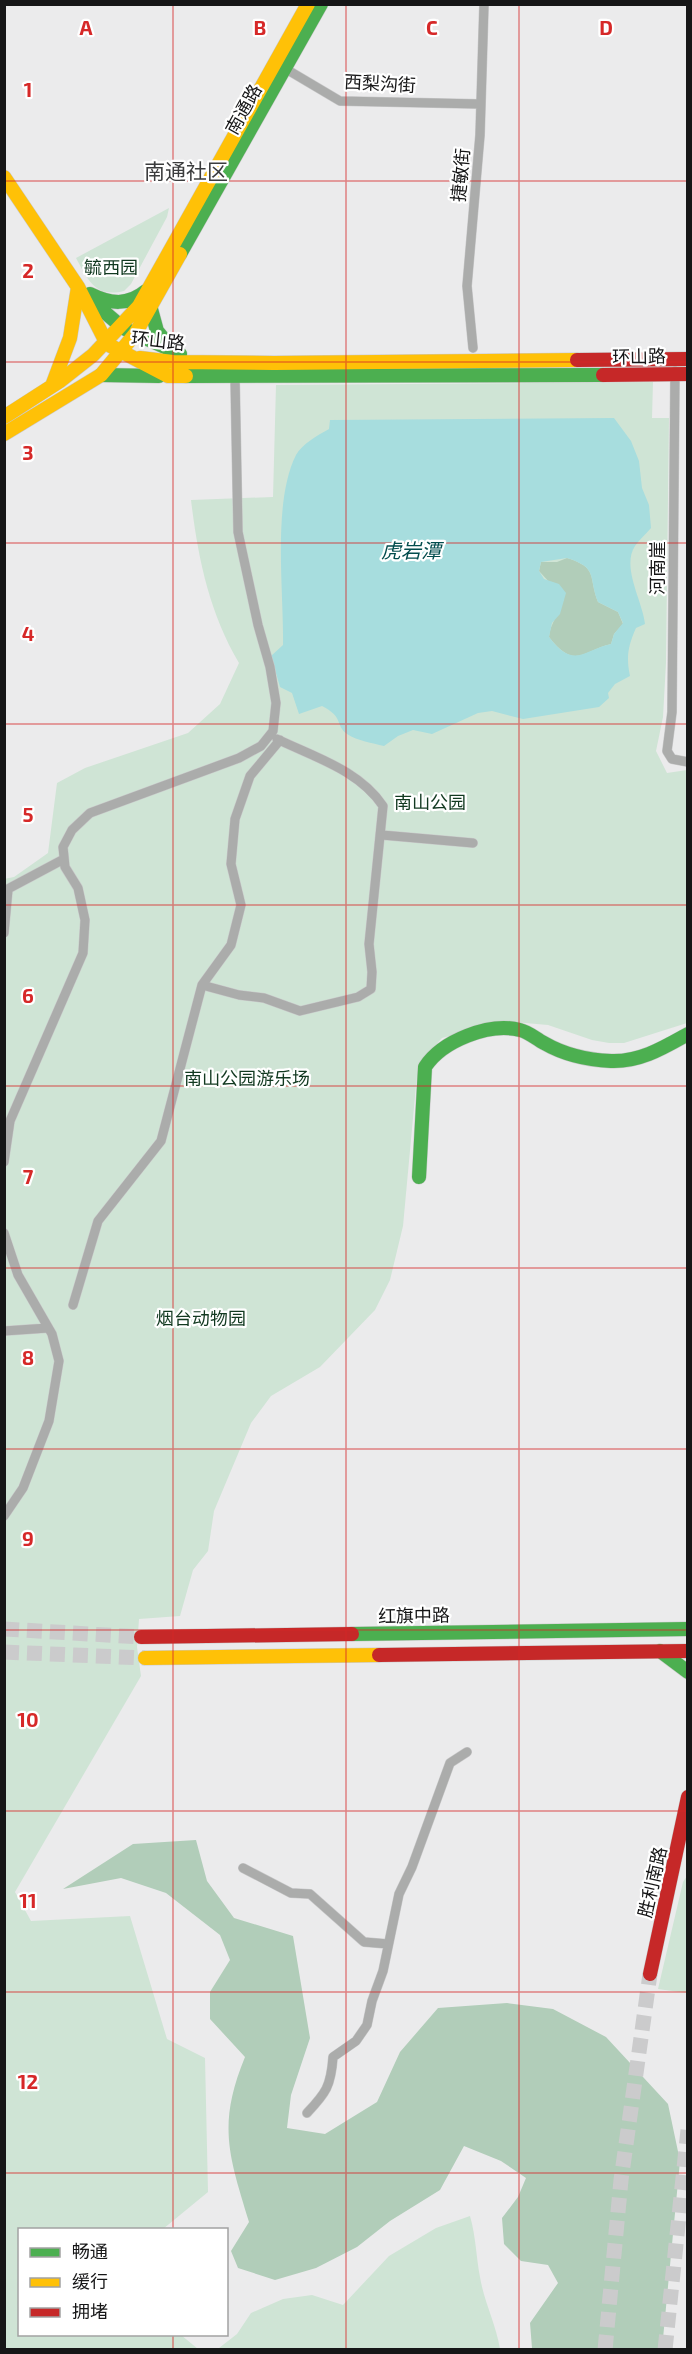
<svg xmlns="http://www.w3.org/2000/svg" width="692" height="2354" font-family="'Exo 2','Noto Sans SC',sans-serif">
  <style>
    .green { fill: #cfe4d5 }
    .forest { fill: #b1cdb9 }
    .water { fill: #a7ddde; fill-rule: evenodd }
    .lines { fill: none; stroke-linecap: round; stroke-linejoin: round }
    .primary-tunnel { stroke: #cbcbcc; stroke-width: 15; stroke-dasharray: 15 8; stroke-linecap: butt }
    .street-casing { stroke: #c9c9ca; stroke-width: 10 }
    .fast-casing { stroke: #c9c9ca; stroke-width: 15 }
    .slow-casing { stroke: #c9c9ca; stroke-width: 15 }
    .jam-casing { stroke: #c9c9ca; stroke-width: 15 }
    .street { stroke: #abacab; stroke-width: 9 }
    .fast { stroke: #4caf50; stroke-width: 14 }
    .slow { stroke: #ffc107; stroke-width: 14 }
    .jam { stroke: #c62828; stroke-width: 14 }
    .grid { fill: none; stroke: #d62828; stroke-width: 1.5; stroke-opacity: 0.55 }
    .labels { text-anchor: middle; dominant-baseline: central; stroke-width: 4.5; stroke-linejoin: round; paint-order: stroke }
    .street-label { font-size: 18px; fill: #161617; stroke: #fff }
    .park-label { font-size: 18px; fill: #113920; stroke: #fff }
    .water-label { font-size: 20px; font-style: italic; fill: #024c4d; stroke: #fff }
    .quarter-label { font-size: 21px; fill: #3b3c3d; stroke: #fff }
    .grid-label { font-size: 20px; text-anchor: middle; font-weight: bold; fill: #d62828; stroke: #fff; stroke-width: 4.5; stroke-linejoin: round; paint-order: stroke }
  </style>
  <rect width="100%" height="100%" fill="#ebebec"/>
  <path class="green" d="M169,208L167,217L131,284L124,291C95,298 88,280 76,258Z
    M653,382L652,418H669L666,663L663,717L656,751L667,773L687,770V1023L624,1043H609L592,1040L548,1025L503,1021L442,1038L418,1064L403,1226L390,1280L375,1310L320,1367L271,1396L251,1423L214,1511L208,1551L193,1570L180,1616L139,1619L137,1647L141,1676L15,1892L31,1921L130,1916L167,2039L205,2058L208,2192L163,2229L20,2230V2334L181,2335L198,2349L219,2348L237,2334L251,2313L283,2299L312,2295L343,2305L389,2256L436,2228L470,2216C476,2237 476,2256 480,2277C484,2302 496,2324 500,2349H5L4,879L14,877L48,853L57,783L85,768L188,733L220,704L239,663C209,612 198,558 191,500L273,497L276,385Z
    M687,1876L688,1988L687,1993L658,1989L683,1882Z"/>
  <path class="forest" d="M567,558C599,568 588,577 598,602L618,612L623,624L614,634L611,644C584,650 575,671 549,637C550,622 561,613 564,598L539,571L541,562H557Z
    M196,1840L207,1881L234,1918L293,1936L310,2038L291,2095L287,2128L325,2134L377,2102L400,2052L438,2008L507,2003L553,2009L606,2037L668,2104L680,2161L662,2349L532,2348L530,2323L558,2283L548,2265L521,2261L504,2244L502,2218L518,2197L526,2178L501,2161L464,2146L440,2190L390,2221L357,2247L316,2268L275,2280L238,2268L231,2251L249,2222C229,2156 217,2125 245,2057L210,2019V1992L230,1960L220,1935L166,1893L121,1878L63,1889L133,1844Z"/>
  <path class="water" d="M614,418L631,441L639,461L642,488L649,505L651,528C646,534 639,540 635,546C621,567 643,602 645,624L636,628C628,646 626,657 630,676L615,684L608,693L609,698L599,707L523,719L492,711L478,713L432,734L413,730L398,736L384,746C372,743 358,741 347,734C335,725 344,717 322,706L299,714L292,693L280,687L271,656L283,645C284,591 272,503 296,455C302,444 318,435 329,429L330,420ZM567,558C599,568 588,577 598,602L618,612L623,623L614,634L611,644C583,650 574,670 549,637L552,623L560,614L566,593L559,584L544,579L539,571L541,562Z"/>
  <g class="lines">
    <path class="primary-tunnel" d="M4,1629L141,1637
      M4,1652L145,1658
      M605,2350L621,2180L650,1974
      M665,2350L688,2130"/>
    <g class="street-casing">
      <path id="street" d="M286,69L340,101L480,104
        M473,348L467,286L480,135L484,4
        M675,371L672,712L667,751L672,759L688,762
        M382,835L473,843
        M4,891L64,859
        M4,933L8,890
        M202,985L239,995L264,998L300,1011L358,997L371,989L372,972L369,944L383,806C359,770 314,757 277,739
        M4,1162L10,1121L83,953L85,920L78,888L65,867L63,847L72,830L90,813L239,758L261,746L273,731L276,703L270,667L258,625L238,532L235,378
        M4,1233L18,1275L52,1334L59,1361L49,1421L23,1488L4,1516
        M73,1305L98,1221L161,1141L202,985L231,945L241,905L231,864L235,819L250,776L280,740
        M4,1331L48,1328
        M243,1868L291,1893L310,1894L364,1942L388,1944
        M307,2113C326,2093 331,2086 333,2057L356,2041L367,2025L372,2001L383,1971L399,1894L412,1867L450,1763L467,1752"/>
    </g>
    <g class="fast-casing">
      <path id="fast" d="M180,254L321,4
        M90,294C110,304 128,306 146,291
        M87,297L123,328L180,354
        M151,309L157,331L172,349
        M101,375L159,376
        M186,376L603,375
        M419,1177L425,1067C442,1041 489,1022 520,1030C529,1032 536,1039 544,1043C563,1054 588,1060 611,1061C640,1062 663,1048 688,1034
        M352,1634L688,1629
        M660,1651L688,1672"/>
    </g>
    <g class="slow-casing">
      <path id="slow" d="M4,177L78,287L107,344L168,376H186
        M140,358L173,362L274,363L577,360
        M52,386L70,338L78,287
        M4,417L60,381L93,355L139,306L308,4
        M4,434L101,375L135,334L180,254
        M145,1658L379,1655"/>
    </g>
    <g class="jam-casing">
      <path id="jam" d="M577,360L688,359
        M603,375L688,374
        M141,1637L352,1634
        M379,1655L688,1651
        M650,1974L688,1797"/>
    </g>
    <use href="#street" class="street"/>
    <use href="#fast" class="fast"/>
    <use href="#slow" class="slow"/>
    <use href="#jam" class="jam"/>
  </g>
  <path class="grid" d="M173,4V2230M346,4V2350M519,4V2350M4,181H688M4,362H688M4,543H688M4,724H688M4,905H688M4,1086H688M4,1268H688M4,1449H688M4,1630H688M4,1811H688M4,1992H688M4,2173H688M173,2334V2350"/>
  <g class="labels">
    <g class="street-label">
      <text transform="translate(380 83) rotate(3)">西梨沟街</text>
      <text transform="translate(243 109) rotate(-61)">南通路</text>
      <text transform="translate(460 175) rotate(-85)">捷敏街</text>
      <text transform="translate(158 340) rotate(6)">环山路</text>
      <text transform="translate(639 356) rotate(-1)">环山路</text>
      <text transform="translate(657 568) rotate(-90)">河南崖</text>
      <text transform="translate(414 1615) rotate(-1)">红旗中路</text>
      <text transform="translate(652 1882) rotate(-77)">胜利南路</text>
    </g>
    <g class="park-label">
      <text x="111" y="267">毓西园</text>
      <text x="430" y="802">南山公园</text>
      <text x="247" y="1078">南山公园游乐场</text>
      <text x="201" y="1318">烟台动物园</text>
    </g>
    <g class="water-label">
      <text x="411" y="550">虎岩潭</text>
    </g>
    <g class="quarter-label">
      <text x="186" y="170">南通社区</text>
    </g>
  </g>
  <g class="grid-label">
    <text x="86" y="35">A</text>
    <text x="260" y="35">B</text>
    <text x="432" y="35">C</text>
    <text x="606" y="35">D</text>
    <text x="28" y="97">1</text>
    <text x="28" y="278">2</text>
    <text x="28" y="460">3</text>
    <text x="28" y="641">4</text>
    <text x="28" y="822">5</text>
    <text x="28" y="1003">6</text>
    <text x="28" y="1184">7</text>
    <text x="28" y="1365">8</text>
    <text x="28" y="1546">9</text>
    <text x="28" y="1727">10</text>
    <text x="28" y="1908">11</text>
    <text x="28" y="2089">12</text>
  </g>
  <rect width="692" height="2354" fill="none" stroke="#161617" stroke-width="12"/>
  <rect x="18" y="2228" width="210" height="108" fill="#ffffff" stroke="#a2a2a2" stroke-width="1.5"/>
  <rect x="30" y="2248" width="30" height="9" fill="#4caf50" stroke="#a2a2a2" stroke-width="1.5"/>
  <text x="72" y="2258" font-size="18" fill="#161617">畅通</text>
  <rect x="30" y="2278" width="30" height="9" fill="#ffc107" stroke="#a2a2a2" stroke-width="1.5"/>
  <text x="72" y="2288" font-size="18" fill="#161617">缓行</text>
  <rect x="30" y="2308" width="30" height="9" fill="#c62828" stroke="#a2a2a2" stroke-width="1.5"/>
  <text x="72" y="2318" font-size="18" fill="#161617">拥堵</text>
</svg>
